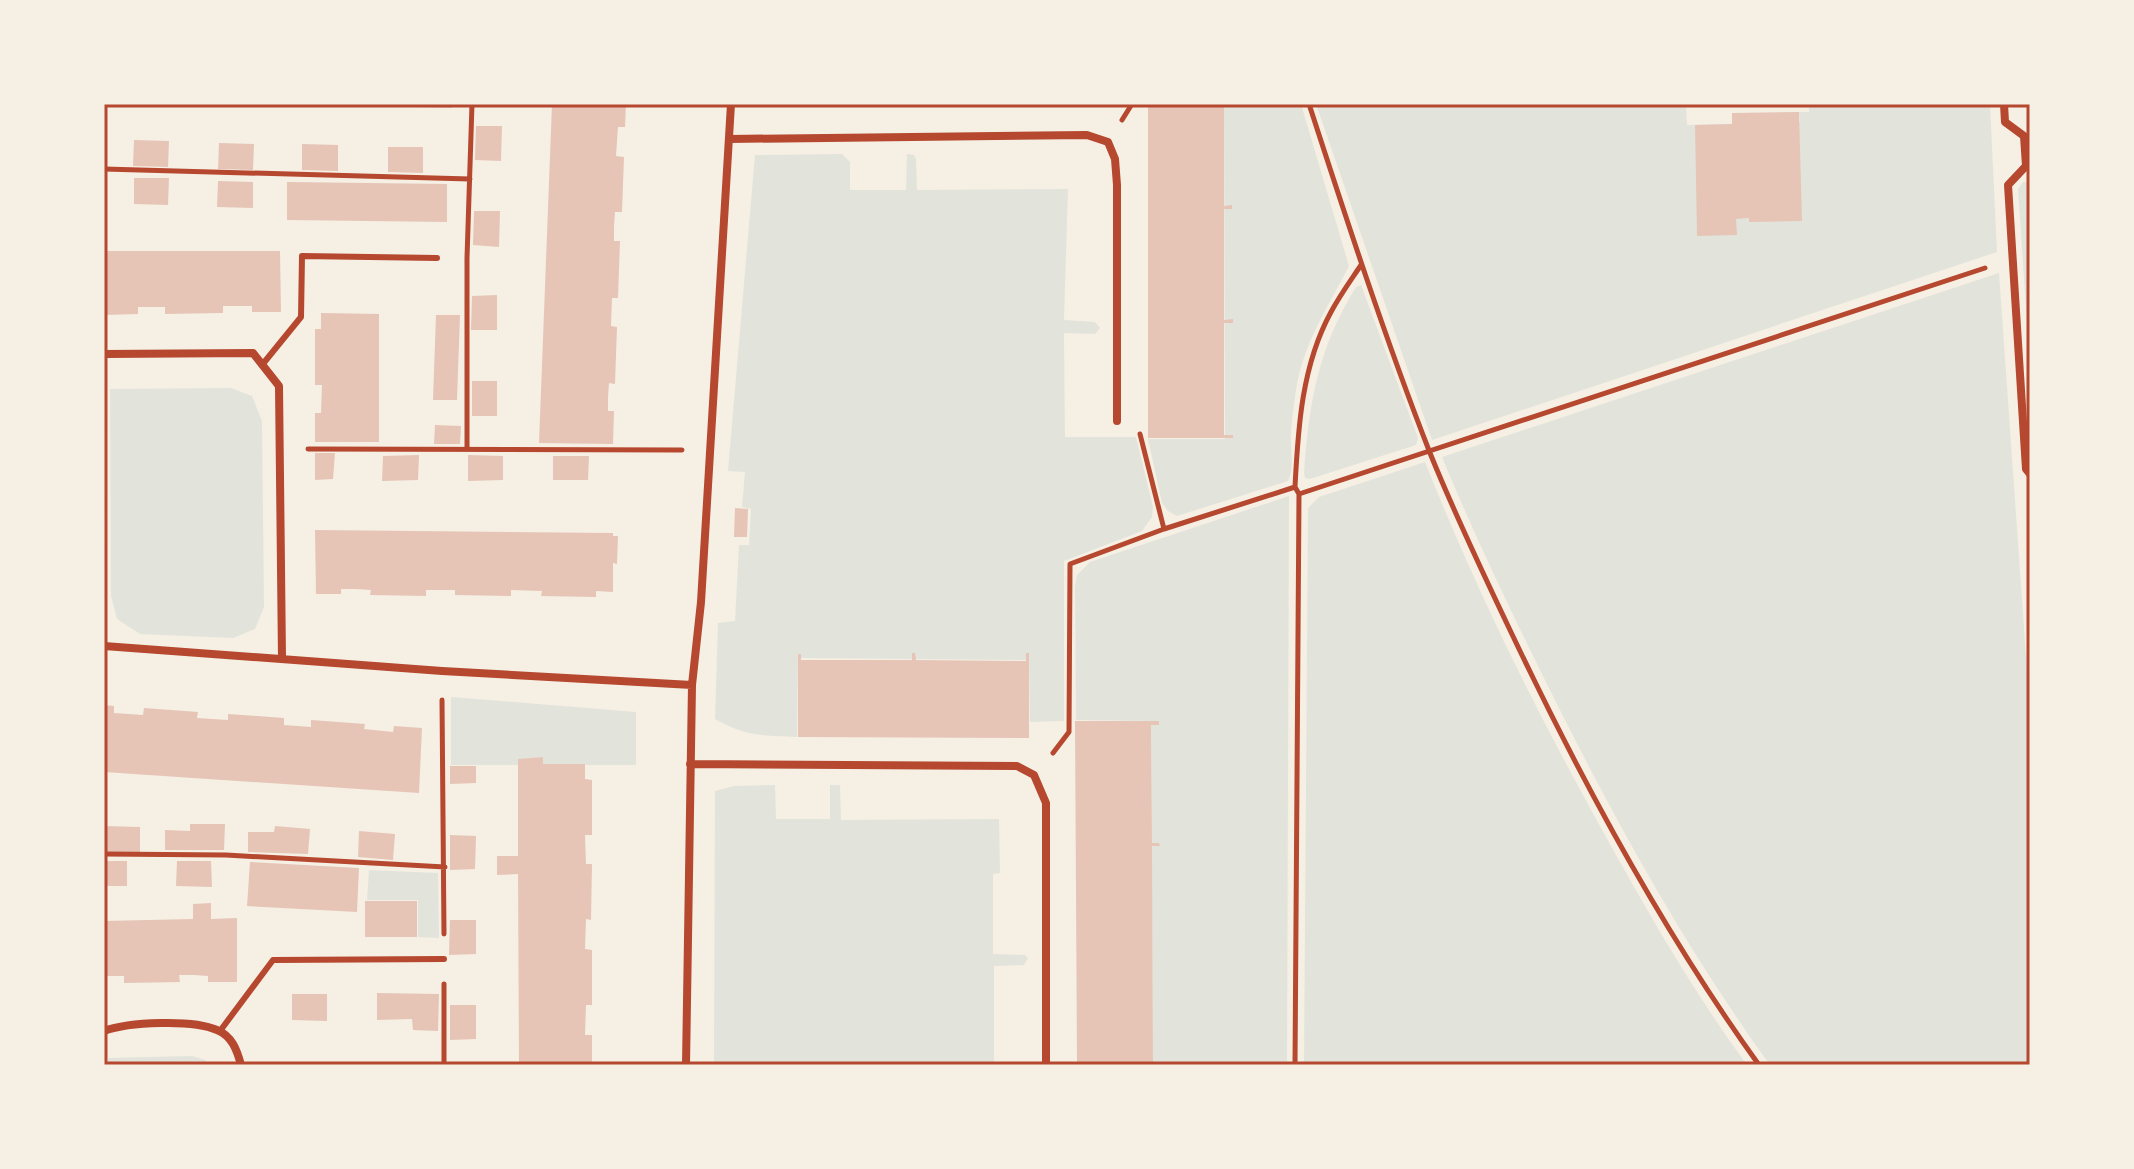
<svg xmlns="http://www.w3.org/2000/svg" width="2134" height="1169" font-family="'PT Sans Narrow',sans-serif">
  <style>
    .green { fill: #e2e4dc }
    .building { fill: #e6c5b7 }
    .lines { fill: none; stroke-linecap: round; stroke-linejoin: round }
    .path { stroke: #b5482f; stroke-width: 5 }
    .service { stroke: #b5482f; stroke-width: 6 }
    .minor { stroke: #b5482f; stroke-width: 8 }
    .neatline { fill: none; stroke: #b5482f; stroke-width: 3 }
  </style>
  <rect width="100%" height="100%" fill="#f6efe4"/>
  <path class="green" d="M1224,104H1301L1349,266C1328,307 1303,344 1296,390C1294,404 1292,419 1291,433C1290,449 1295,467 1288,481L1177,516L1168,511L1162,503L1148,439H1225Z
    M1316,104H1686L1687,125L1800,122L1799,112H1809V104H1990L1997,252L1432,440Z
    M842,154L850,162V190H906L907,154L914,155L916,159L917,190L1068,189L1064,320L1095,322L1100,328L1095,334L1064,333L1065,437H1136L1153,507L1152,517L1142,531L1064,561V721L1030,722L1029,660L798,658L797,737C763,736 745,736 715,719L718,623L735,621L739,545H749L751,509L742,507L745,472L728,471L755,155Z
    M2023,182H2030V368L2018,189Z
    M1999,273L2030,713V1065H1770C1681,942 1608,808 1541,672C1506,601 1472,530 1442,457Z
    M1361,285L1418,438L1416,445L1310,479L1305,478L1304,473C1309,403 1318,348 1356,287Z
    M231,388L252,396L262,421L264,607L255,629L233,638L140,634L117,619L111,596L110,389Z
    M1425,462C1475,588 1535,709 1601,828C1646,909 1692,990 1747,1065H1304L1308,508L1319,497Z
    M1289,496L1287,1065H1153L1151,721L1076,720L1075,586L1077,575L1090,562Z
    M451,697L636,712V765H451Z
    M775,785L776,819H830V785H840L841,820L999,819L1000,873L993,874V954L1025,955L1028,958L1024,965L994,966V1065H714L715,791L734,786Z
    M369,870L438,873L439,938L418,937V900H367Z
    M192,1056L205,1060L210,1065H108V1058Z"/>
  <path class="building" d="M411,104H452V108L411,107Z
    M552,104H626L625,127H618L616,156L624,157L622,212H615L614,226V241H620L618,298H612L611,326L617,327L615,384L609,383L608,397V411H614L613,444L539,443Z
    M1148,104H1224V206L1232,205V209H1224V320L1233,319V323H1224V435H1233V438H1148Z
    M1799,112L1802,221L1749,222V218L1736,219L1737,235L1697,236L1695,125L1732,124V113Z
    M476,126H502L501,161L475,160Z
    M134,140L169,141L168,167L133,166Z
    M219,143L254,144L253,170L218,169Z
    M302,144L338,145V171L302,170Z
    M388,147H423V173L388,172Z
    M134,178H169L168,205L134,204Z
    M218,181L253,182V208L217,207Z
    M287,182L447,184V222L287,220Z
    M474,211H500L499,247L473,245Z
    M104,251H280L281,312H252V306H223V313L165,314V307H138V314L104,315Z
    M497,295V330H471L472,296Z
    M321,313L379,314V442H315V413H321L322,385H315V329H321Z
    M436,315H460L457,400H433Z
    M472,381H497V416H472Z
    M435,425L461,426L460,444H434Z
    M315,453H335L333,479L315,480Z
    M419,455L418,480L382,481L383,456Z
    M468,455L503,456V480L468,481Z
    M553,456H589L588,480H553Z
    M735,508L748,509L747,537H734Z
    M315,530L613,533V536H618L617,564L613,563V592L596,591V597L541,596L542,591L511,590V596L455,595V590H426V596L370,595L371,590L356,589H341V594H316Z
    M912,653H915L916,660L1026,661V653H1029V738L798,737V654H801V660H912Z
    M104,705L114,706V713L143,715L144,708L198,712L197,718L228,720V714L284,718V725L311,727V720L365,724L364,729L393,732L394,726L422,728L419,793L104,772Z
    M1075,721H1159V725H1151L1152,843H1159L1160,846H1152L1153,1065H1077Z
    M543,757V764H585V779L592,780V835H585L586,864H592L591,920L586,919L585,949L592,950V1005H586L585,1035H592V1065H519L518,874L497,875V856H518V759Z
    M450,766H476V783L450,784Z
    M190,824H225L224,850H165V830L190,831Z
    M104,826L140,827V852H104Z
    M275,826L310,829L308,854L248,852V832H274Z
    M359,831L395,834L393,860L358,857Z
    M450,835L476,836L475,869L450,870Z
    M104,861H127V886H104Z
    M177,861H211L212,887L176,886Z
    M250,862L359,868L357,912L247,906Z
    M365,901H417V937H365Z
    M211,903V919L237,918V982H208V976L194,975H179L180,982L124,983V976H104V921L193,919V904Z
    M450,920H476V954L449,955Z
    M377,993L439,994L438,1031L413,1030L412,1019L377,1020Z
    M292,994H327V1021L292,1020Z
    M450,1005H476V1039L450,1040Z"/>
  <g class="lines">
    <path class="path" d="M1309,104C1347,221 1385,338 1430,453C1457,520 1489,586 1520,651C1589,795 1666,936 1759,1065
      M1122,120L1132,104
      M104,169L470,179
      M1140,434L1164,529
      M308,449L682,450
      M467,449V258L472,104
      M1299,494L1985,268
      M442,700L444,934
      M1053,753L1069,732L1070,564L1164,529L1295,487
      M104,854L226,855L445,867
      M444,984V1065
      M1295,1065L1299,494L1295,487C1298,427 1302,365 1331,312C1340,295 1351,280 1361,265"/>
    <path class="service" d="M262,365L301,317L302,256L437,258
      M220,1031L273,960L444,959"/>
    <path class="minor" d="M2004,104L2005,122L2024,136L2026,166L2029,168
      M729,139L1087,135L1108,142L1115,159L1117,185V421
      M2026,166L2008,185L2026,469L2030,474
      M104,354L253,353L279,386L282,659
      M104,646L442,671L692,685
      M690,764L1017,766L1034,775L1046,803V1063
      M104,1031C128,1022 193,1019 217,1030C232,1036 237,1050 241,1065
      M686,1065L692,685L701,602L731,104"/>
  </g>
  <rect width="2134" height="1169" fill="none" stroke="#f6efe4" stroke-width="212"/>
  <rect x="106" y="106" width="1922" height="957" class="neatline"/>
</svg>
